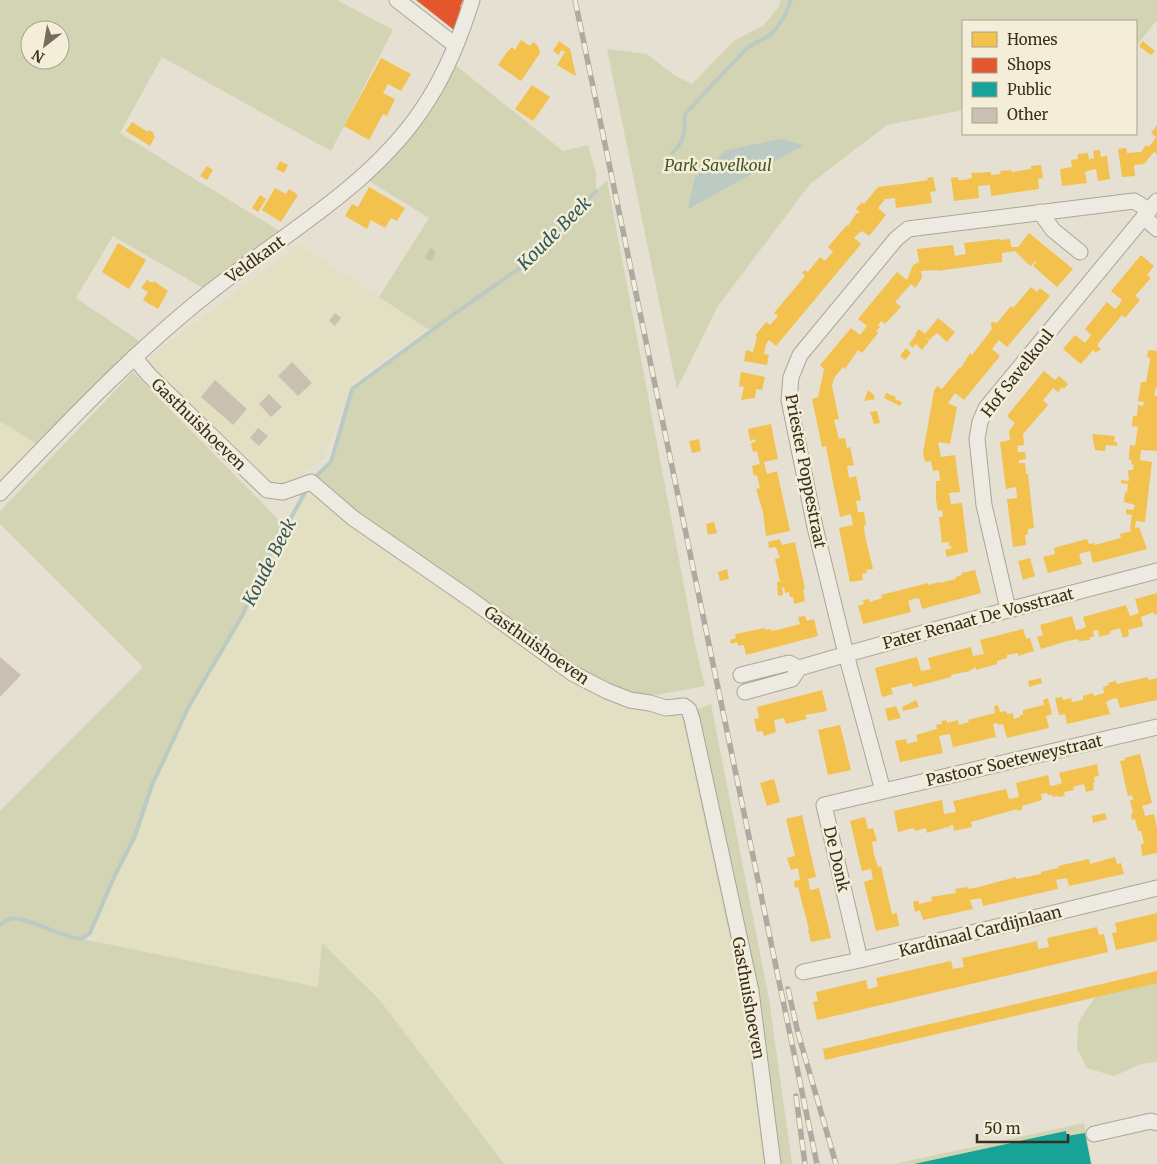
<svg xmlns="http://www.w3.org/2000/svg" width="1157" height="1164" font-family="Merriweather,serif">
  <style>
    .farmland { fill: #e3dfc2 }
    .green { fill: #d2d4b4; fill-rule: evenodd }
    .water { fill: #bbcac2 }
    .homes { fill: #f2c14e }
    .shops { fill: #e4572e }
    .public { fill: #17a398 }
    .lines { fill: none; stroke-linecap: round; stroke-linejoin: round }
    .stream { stroke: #bbcac2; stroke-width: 4 }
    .building { fill: #c9c0b2 }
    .minor-casing { stroke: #aaa599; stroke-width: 17 }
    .minor { stroke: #edeae2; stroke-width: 15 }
    .rail-casing { stroke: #adaaa1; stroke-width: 5.5 }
    .rail { stroke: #f4eed8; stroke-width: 4; stroke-dasharray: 11; stroke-linecap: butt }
    .labels { text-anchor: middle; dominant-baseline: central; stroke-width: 5; stroke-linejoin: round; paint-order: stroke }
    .park-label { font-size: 16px; font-style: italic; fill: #465529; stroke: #f4eed8 }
    .street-label { font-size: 16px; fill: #392f21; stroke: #f4eed8 }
    .water-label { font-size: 18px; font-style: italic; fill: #315858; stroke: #f4eed8 }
  </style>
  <rect width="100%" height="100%" fill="#e5e0d1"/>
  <path class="farmland" d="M299,244L428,329L352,383L324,458L294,481L271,486L146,360Z
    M0,421L43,448L0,493Z
    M311,482L650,703L682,716L742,993L764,1164H504L379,999L322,944L318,987L99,943L90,933L115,875L135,836L152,785L189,706L242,616L266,563L287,528Z"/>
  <path class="green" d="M0,0H337L393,30L331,151L162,57L120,133L288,236L210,292L113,236L76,298L147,346L43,448L0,421ZM30,30H60V60H30Z
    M781,0H1157V20L1136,46V21H963V110L887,125L810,184L718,306L677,389L607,49L647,54L674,75L692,84L734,41L764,25L778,8Z
    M449,60L563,151L588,145L596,173V190L607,180L696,649L705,686L630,700L617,695L311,482L331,462L352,389L432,330L428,329L379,297L429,218L361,176L382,158Z
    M133,372L287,528L266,563L242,616L189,706L152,785L135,836L115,875L90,933L82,939L318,987L322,943L379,999L504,1164H0V811L143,667L0,524V511Z
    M711,704L769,999L792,1164H764L742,993L682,716Z
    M1157,980V1062L1141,1064L1114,1076L1087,1068L1077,1049L1078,1024L1086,1010L1099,993Z
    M1084,1123L1092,1164H894Z"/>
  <path class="water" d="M781,139L804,145L688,209L695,177L727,150Z"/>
  <path class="homes" d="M521,40L530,46L533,42L538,46L540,53L521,81L498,65L507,52L512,47L515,50Z
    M559,41L570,49L576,76L557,65L565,52L561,50L559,55L553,51Z
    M1143,41L1155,51L1151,55L1139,46Z
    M381,58L411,74L401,91L388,84L383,93L395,99L387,116L383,114L369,140L344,126Z
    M532,85L550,97L533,121L515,109Z
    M132,122L148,132L149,130L154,133L153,135L155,136L150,146L126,131Z
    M1157,125V154L1154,152L1144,164L1134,165L1135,176L1122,177L1118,149L1126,148L1127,153L1141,152L1146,145L1149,147L1156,137L1151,133Z
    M1100,150L1101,157L1107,156L1110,179L1098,181L1096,169L1091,170L1085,172L1087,183L1062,186L1060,169L1072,167L1071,160L1078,159V154L1088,153L1089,159L1094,158L1093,151Z
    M280,161L288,165L284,173L276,169Z
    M1041,165L1043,178L1038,179L1039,189L991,196L990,185L978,186L979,198L954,201L951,178L958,177V180H964L972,178L971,173L991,172V175L1001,174L1000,171L1011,170L1012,172L1031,169V166Z
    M207,166L213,170L207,180L200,176Z
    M933,177L936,191L930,192L932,203L896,208L895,198L885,199L878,208L886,215L869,236L862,231L858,234L854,238L861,244L776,346L769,340L766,344L764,354L769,355L767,365L744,361L746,350L753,352L757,337L755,336L766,322L770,325L778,316L774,313L805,276L802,273L805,270L808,272L820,257L825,261L833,252L828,247L847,225L848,226L856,214L860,212L856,209L862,202L864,204L878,187L916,182L928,180L927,178Z
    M369,187L405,208L397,221L391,218L385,228L371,220L367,229L345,216L352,204L358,207Z
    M275,188L286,194L289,189L298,195L281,222L262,210Z
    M260,195L266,199L258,212L252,208Z
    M1029,233L1073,269L1057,287L1033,266L1036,262L1035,261L1031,266L1027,263L1015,251L1002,253V262L937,271V270L921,271L922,278L915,288L911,284L895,302L901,307L885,324L881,321L878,325L880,327L876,331L878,333L862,353L858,350L845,369L843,367L834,378L832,386L839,419L834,420L839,439L845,438L847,448L850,447L854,465L847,466L849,478L856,476L861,500L856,501L858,512H864L866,525L864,526L865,536L873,569L866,570L867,573L862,574L863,580L850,582L839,528L853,525L852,520L851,514L840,517L827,452L826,446L822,447L812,399L818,397L824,369L820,365L851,328L860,335L867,326L858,319L897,272L907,280L913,265L919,262L917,249L953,245L955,256L966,254L964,243L999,239L1000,240L1010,239L1011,247H1018Z
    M118,243L146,260L129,289L102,272Z
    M1141,255L1154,266L1147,275L1151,278L1135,296L1140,300L1125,318L1122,315L1100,341L1097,346L1101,349L1099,351L1098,350L1096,353L1093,350L1081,364L1063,349L1075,335L1085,343L1091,335L1085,329L1107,302L1115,309L1119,305L1122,300L1111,291Z
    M147,280L153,283L154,281L168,291L158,309L143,300L148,292L141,288Z
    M1031,287L1037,292L1040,288L1050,296L1007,347L999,340L995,345L992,349L1000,356L964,400L955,393L948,403L957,407L950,444L938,442L941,457L955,455L960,492L949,493L951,504L962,503L968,552L947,557L945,550L952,548L951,546H949V542L942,543L939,517H943L942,510L938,511L936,500V481H940L939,470L933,471L931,461L925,462L923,453L934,391L937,386L942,389L960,367L961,368L970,353L972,355L992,329L991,324L992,322L997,323L1011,306L1013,308Z
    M938,318L955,332L947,342L937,333L929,340L924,335L929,341L922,350L916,344L913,348L909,344L916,335L915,334L919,329L925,334Z
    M906,348L911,353L905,360L900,356Z
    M1151,350L1157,351V385L1154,396H1157V451L1141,450L1140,460L1152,462L1145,522L1136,521L1135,528L1139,527L1147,549L1093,563L1090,551L1079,554L1082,564L1048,573L1043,557L1055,554L1054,548L1087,539L1089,544L1094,543L1095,545L1121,538L1120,534L1131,531L1130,528L1132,515L1126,514V509L1133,510L1135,505L1124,502L1125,492L1127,493L1128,484L1121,483V480L1129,481L1128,470H1133L1134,465L1131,464L1132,460H1129V454L1130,445L1135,446L1138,427L1132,426L1133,416H1137L1138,405L1143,406L1144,402L1138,401L1140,389L1141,382H1146L1150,361V358L1147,357L1148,351Z
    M1044,371L1055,380L1059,376L1068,384L1064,389L1062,387L1058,392L1053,388L1043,400L1048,405L1023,434L1024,445L1017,446L1018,452H1025L1026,459L1019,460V463H1025L1026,474H1028L1034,528L1028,529V534L1025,535L1026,545L1013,547L1007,499L1017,498L1016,487L1006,489L1000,442L1010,440L1009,431L1015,423L1007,416Z
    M741,372L765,377L762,390L756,389L755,398L741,400L744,387L739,386Z
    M868,390L874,395L875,399L864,401Z
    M886,393L896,397L895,399L902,402L900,406L884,398Z
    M877,411L880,423L874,424L870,412Z
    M771,424L778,459L764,462L767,474L777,471L790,531L766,536L763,512L756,489L760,488L757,475L754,476L752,466L760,464L757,451L753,452L751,443L756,442L755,439L750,441L748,429Z
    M1092,434L1115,436L1114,442H1117V446L1106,445L1105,451L1095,450Z
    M699,439L701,451L692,453L689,441Z
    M714,522L717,533L708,535L706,524Z
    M780,539L782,545L795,542L805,589H803L805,601L794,604L793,597H790L789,592L785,593L784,587L782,588L783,595L778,596L777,582H780L775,559L780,558L776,547L769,548L768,542Z
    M1030,558L1035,576L1023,580L1018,561Z
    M727,569L729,579L720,581L718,572Z
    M975,570L981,593L922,609L919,598L913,599L908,601L911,612L863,624L858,606L864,604L863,600L869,599L870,602L882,598L881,595L928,583V585L939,582L940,583L956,579V577L962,575V573Z
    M1157,593V614L1154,615V612L1141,617L1143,626L1128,630L1129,636L1123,638L1120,628L1110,631V634L1099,637L1098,630L1093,631L1094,636L1089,638L1090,640L1079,641L1078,639L1067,641L1041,649L1037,637L1043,635L1040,625L1072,616L1076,630L1081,629L1086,627L1083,617L1126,605L1130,616L1134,615L1139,613L1135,599Z
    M805,616L807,621L814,619L818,636L746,655L744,645L738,646L737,642L731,644L730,640L736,638L735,634L765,628V630L771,629V631L777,630L800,624L798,617Z
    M1023,629L1026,639L1030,638L1034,651L1018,656V653L1007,655V658L997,661V664L976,670L975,667L970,671L955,674L951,675V677L913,687L912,683L891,688L893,694L882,697L875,668L917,657L921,671L931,669L928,658L971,647L973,656L984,654L980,640Z
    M1148,677V680L1157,678V700L1120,708L1117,698L1112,699L1106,702L1110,714L1067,724L1065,714L1059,715L1055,698L1062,697L1063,700L1071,698L1072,702L1083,700V696L1093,693L1094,696L1104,693L1103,687L1109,685L1108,683L1116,681L1117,684Z
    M1041,678L1042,683L1029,687L1028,681Z
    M822,690L827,711L805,715L807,719L786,724L784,718L774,720L776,732L764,736L762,731L757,732L754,719L759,718L757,707Z
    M1048,698L1052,714L1046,716L1049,728L1007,738L1003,724L998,725V723L993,724L996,737L953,747L950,734L944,735L939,736L943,753L900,762L895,741L906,739L907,744L918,741L916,735L937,729L936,725L942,724L941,721L947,720V723L958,720L959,725L969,722L968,720L995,713L994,706L998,705L1000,712L1006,711L1007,714L1013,713L1014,719L1020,717V715H1023V710L1044,705L1043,700Z
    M916,700L919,707L903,711L902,707Z
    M896,706L901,718L888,721L885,709Z
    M840,725L851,770L828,775L818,730Z
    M1140,754L1152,803L1142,806L1144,811L1145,816L1154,814L1157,828V853L1142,856L1141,844L1144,843L1141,831H1138L1135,819L1132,820L1131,814L1133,813L1130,800H1133L1132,795L1128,796L1120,761L1125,760L1124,758Z
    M1097,764L1099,776L1094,777L1095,782L1093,783L1094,790L1086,792L1084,784L1073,787L1074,790L1064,792L1065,796L1059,797L1058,796L1053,797L1052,795H1048L1047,793L1041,794L1042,800L1022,806V810L1017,811V809L971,822L972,827L954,831L953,825L949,826V828L947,827L927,833L926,828L915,831L914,828L898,832L894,811L942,800L944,814L956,812L953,801L1006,789L1009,799L1019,797L1016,783L1048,775L1050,786L1056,785L1062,783L1059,773Z
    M774,779L780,802L767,806L760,783Z
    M1105,813L1107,819L1093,823L1092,816Z
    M802,815L816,877L808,879L810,890L819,888L831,938L811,942L808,930L809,929L798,887L795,888L794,881L800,880L798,868L791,870L787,858L795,856L786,819Z
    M865,817L868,829L873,828L877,841L872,842L874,855L878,867L881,866L892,914L897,913L899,926L876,931L864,882L873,879L871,869L862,871L850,821Z
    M1115,857L1117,864L1121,863L1124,874L1069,886L1067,878L1056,880L1058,889L983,906L981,898L976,899L970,900L973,909L923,920L920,910L915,912L913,902L918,900L919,904L932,901L931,897L956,893L955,889L967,887L968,889L979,887L1016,877V879L1041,874V872L1059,868L1058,866L1089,859L1090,864Z
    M1157,913V941L1116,950L1112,933L1117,932L1115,923Z
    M1097,927L1099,935L1104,934L1108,952L817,1020L813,1002L818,1001L816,992L866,980L868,989L873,988L878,986L876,978L951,961L953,969L964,967L962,958L1037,941L1038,949L1049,947L1047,938Z
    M1157,971V983L825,1060L823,1049Z"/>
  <path class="shops" d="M416,0H463L460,7L463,8L454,30Z"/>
  <path class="public" d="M1066,1131L1067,1136L1085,1133L1091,1164H914Z"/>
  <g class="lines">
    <path class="stream" d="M672,153C686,140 684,132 685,114L747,48L770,35L776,29L785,15L791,0
      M313,479L331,462L352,389L454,314L530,261L596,191
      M0,925C3,923 7,920 10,919C26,915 61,938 82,939L90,933L115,875L135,836L152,785L189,706L242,616L266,563L308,487"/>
  </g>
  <path class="building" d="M430,248L436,252L431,261L425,258Z
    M335,313L341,318L335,326L329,321Z
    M292,362L312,383L298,396L278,376Z
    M215,380L247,409L233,425L201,397Z
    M269,394L282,407L271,417L259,404Z
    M258,428L268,436L259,446L250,438Z
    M0,657L21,675L0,697Z"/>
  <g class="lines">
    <g class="minor-casing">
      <path id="minor" d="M397,0L455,45
        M1040,212L1053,230L1080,252
        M1144,217L1157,229
        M134,357L148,374L267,490L283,492L311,482L353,518L473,601L572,673L607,691L630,700L650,703L666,708L684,706L689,710L692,719L751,991L773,1164
        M0,493C67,423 134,352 210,292C286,232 379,182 430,97C448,68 462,32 472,0
        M1008,609L984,505L977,439L980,422L986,408L1157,201
        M741,675L789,663L799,668
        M745,692L792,679L799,668C918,633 1037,602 1157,571
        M883,791L846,654L815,527L789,400L791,377L800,355L896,239L908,229L1134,201L1149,210
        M860,960L824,805L1157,727
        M803,972L860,960L1157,888
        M1094,1134L1151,1121L1157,1123"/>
    </g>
    <use href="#minor" class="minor"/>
    <g class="rail-casing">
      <path id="rail" d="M575,0L817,1164
        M788,989L798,1033L836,1164
        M796,1096L805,1164"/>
    </g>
    <use href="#rail" class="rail"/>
  </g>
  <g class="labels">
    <g class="park-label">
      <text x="718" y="165">Park Savelkoul</text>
    </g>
    <g class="street-label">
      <text transform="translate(255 259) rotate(-36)">Veldkant</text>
      <text transform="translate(1017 373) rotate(-52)">Hof Savelkoul</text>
      <text transform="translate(199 424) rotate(44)">Gasthuishoeven</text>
      <text transform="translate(806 471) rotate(79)">Priester Poppestraat</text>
      <text transform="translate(978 618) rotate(-15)">Pater Renaat De Vosstraat</text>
      <text transform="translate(537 645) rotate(35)">Gasthuishoeven</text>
      <text transform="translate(1014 760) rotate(-13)">Pastoor Soeteweystraat</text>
      <text transform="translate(837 859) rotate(77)">De Donk</text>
      <text transform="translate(980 931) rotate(-14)">Kardinaal Cardijnlaan</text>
      <text transform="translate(749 998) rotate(80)">Gasthuishoeven</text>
    </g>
    <g class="water-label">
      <text transform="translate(554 233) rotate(-45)">Koude Beek</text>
      <text transform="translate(269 562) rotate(-63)">Koude Beek</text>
    </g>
  </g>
  <rect x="962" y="20" width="175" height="115" fill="#f4eed8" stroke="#a9a28f"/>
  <rect x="972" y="32" width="25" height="15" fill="#f2c14e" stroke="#a9a28f"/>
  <text x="1007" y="45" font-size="15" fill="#392f21">Homes</text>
  <rect x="972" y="58" width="25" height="15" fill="#e4572e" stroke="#a9a28f"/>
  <text x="1007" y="70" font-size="15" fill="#392f21">Shops</text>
  <rect x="972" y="82" width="25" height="15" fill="#17a398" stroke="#a9a28f"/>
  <text x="1007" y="95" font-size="15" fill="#392f21">Public</text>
  <rect x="972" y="108" width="25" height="15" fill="#c9c0b2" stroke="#a9a28f"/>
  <text x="1007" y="120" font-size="15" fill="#392f21">Other</text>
  <g transform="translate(45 45) rotate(211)"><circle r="24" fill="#f4eed8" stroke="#a9a28f"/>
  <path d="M0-4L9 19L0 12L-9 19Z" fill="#756d5f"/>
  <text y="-8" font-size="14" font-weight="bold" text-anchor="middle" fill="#392f21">N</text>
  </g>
  <path d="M977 1134v8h91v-8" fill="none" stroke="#392f21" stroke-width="2.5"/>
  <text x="984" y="1134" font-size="15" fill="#392f21" stroke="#f4eed8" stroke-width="4" paint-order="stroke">50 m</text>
</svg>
